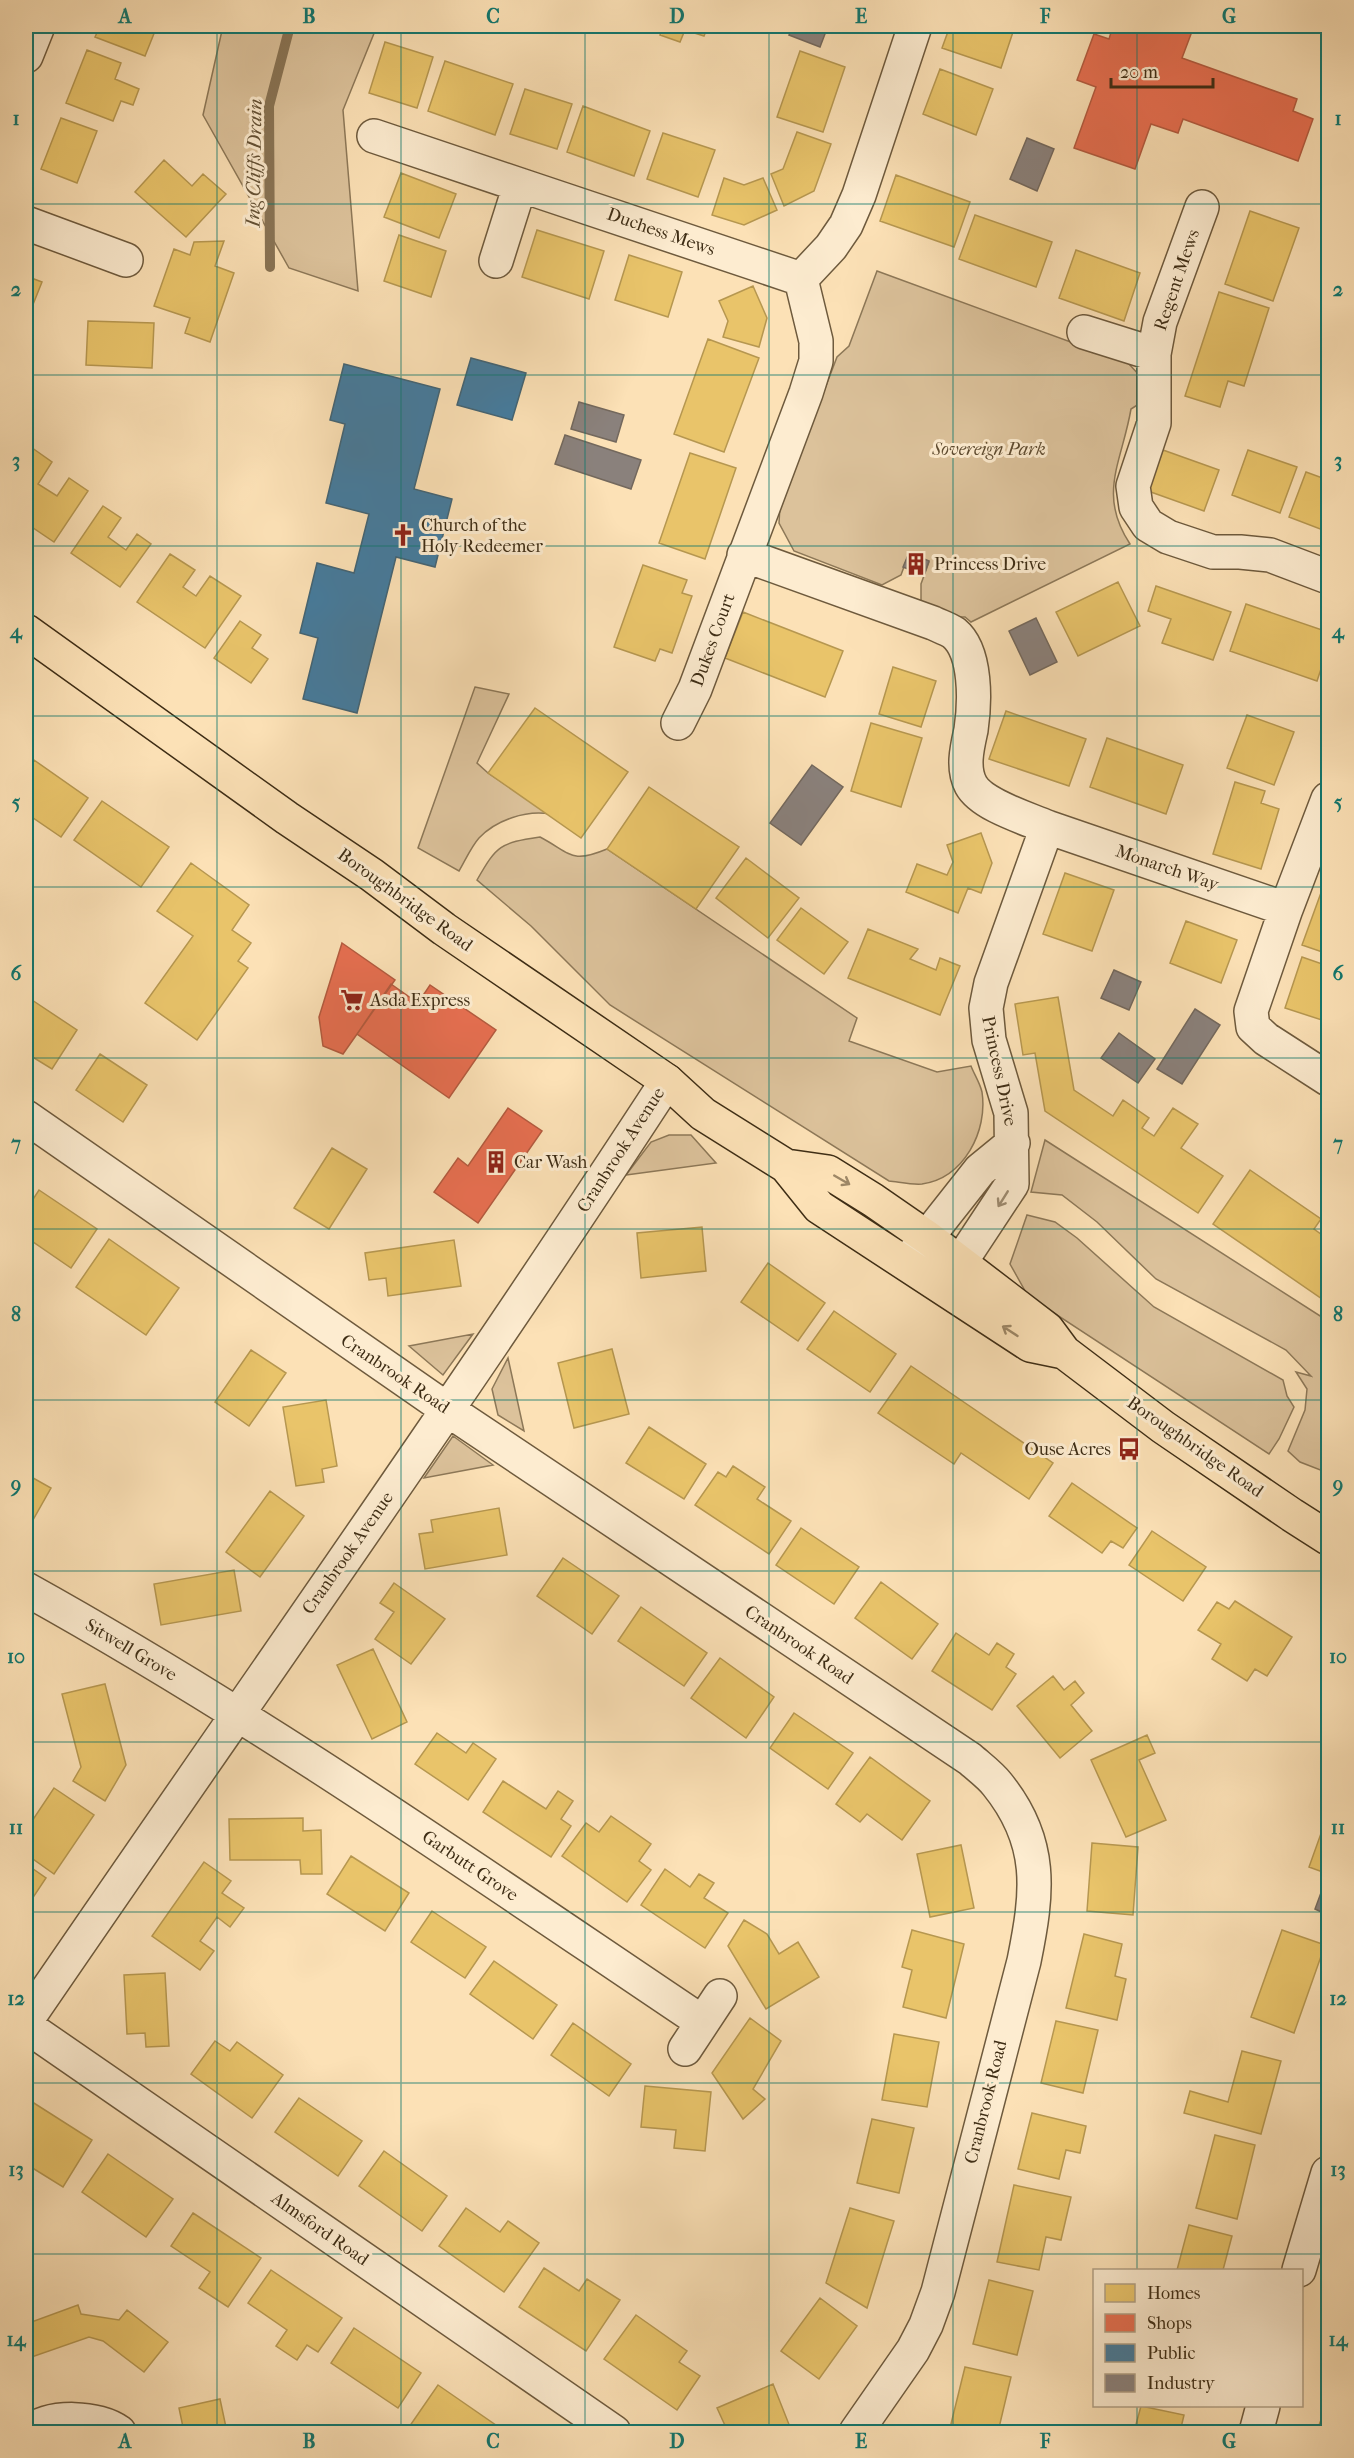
<svg xmlns="http://www.w3.org/2000/svg" width="1354" height="2458" font-family="'IM FELL French Canon',serif">
  <style>
    .green { fill: #dcc29b; stroke: #8d7858; stroke-width: 1.5 }
    .homes { fill: #e9c46a; stroke: #b69750; stroke-width: 1.5 }
    .shops { fill: #e76f51; stroke: #b45b3f; stroke-width: 1.5 }
    .public { fill: #457b9d; stroke: #436474; stroke-width: 1.5 }
    .industry { fill: #8a817c; stroke: #73685d; stroke-width: 1.5 }
    .lines { fill: none; stroke-linecap: round; stroke-linejoin: round }
    .stream { stroke: #897455; stroke-width: 10 }
    .minor-casing { stroke: #6e5a3d; stroke-width: 36 }
    .major-casing { stroke: #3e2d15; stroke-width: 36 }
    .minor { stroke: #fdecd0; stroke-width: 33 }
    .major { stroke: #fce1b6; stroke-width: 33 }
    .oneway { stroke: #9d8766 }
    .oneway2 { stroke: #9e8c72 }
    .grid { fill: none; stroke: #0f766e; stroke-width: 1.5; stroke-opacity: 0.55 }
    .labels { text-anchor: middle; dominant-baseline: central; stroke-width: 6; stroke-linejoin: round; paint-order: stroke }
    .street-label { font-size: 18px; fill: #3e2d15; stroke: #fdecd0 }
    .park-label { font-size: 18px; font-style: italic; fill: #5e4b30; stroke: #fdecd0 }
    .poi-label { font-size: 18px; fill: #3e2d15; stroke: #fdecd0; text-anchor: start }
    .water-label { font-size: 20px; font-style: italic; fill: #645135; stroke: #fdecd0 }
    .neatline { fill: none; stroke: #0f766e; stroke-width: 2 }
    .grid-label { font-size: 20px; text-anchor: middle; font-weight: bold; fill: #0f766e }
  </style>
  <rect width="100%" height="100%" fill="#fce1b6"/>
  <filter id="stains"><feTurbulence type="fractalNoise" baseFrequency=".00333" numOctaves="4"/><feColorMatrix values="0 0 0 0 .2 0 0 0 0 .09 0 0 0 0 .02 0 0 0 .5 -.17"/></filter>
  <radialGradient id="worn" r=".72"><stop offset=".6" stop-color="#630" stop-opacity="0"/><stop offset="1" stop-color="#630" stop-opacity=".3"/></radialGradient>
  <path class="green" d="M223,26H377L343,110L358,291L289,268L203,115Z
    M877,271L1128,363L1141,377L1142,402L1131,409C1122,462 1097,494 1130,544L971,622L965,617H956L921,604V584L929,562L909,553L901,575L882,585L794,551L779,523L780,506L837,357L849,346Z
    M475,687L509,694L477,763L488,773L550,814C526,810 496,820 479,838C471,847 465,861 459,871L418,848Z
    M540,837C572,854 571,864 607,849L857,1018L849,1041L937,1072L971,1066C974,1074 980,1083 982,1092C988,1131 964,1178 922,1184C912,1185 899,1182 889,1181L610,1005L531,926L477,880C497,845 500,843 540,837Z
    M669,1135H691L716,1163L626,1175L651,1142Z
    M1045,1140L1328,1321V1473L1300,1462L1288,1451L1305,1410L1307,1389L1296,1372L1311,1376L1286,1350L1156,1279L1097,1222L1062,1195L1031,1192Z
    M1027,1215L1055,1222L1077,1238L1154,1307L1283,1380L1287,1396L1294,1407L1279,1439L1269,1454L1028,1296L1010,1264Z
    M473,1334L443,1375L409,1346Z
    M508,1358L524,1431L498,1415L492,1389Z
    M453,1436L493,1465L424,1478Z"/>
  <path class="homes" d="M100,26H157L145,56L95,37Z
    M663,26H708L704,36L685,30L680,42L660,35Z
    M950,26H1015L1001,68L942,48Z
    M385,42L433,57L417,108L369,93Z
    M87,50L121,63L115,79L139,89L133,105L121,101L113,121L66,103Z
    M800,51L845,67L823,132L777,117Z
    M445,61L513,84L495,135L428,111Z
    M940,69L993,89L976,135L923,114Z
    M525,89L572,104L557,149L510,134Z
    M583,106L650,131L634,176L567,152Z
    M61,118L97,131L77,183L41,169Z
    M797,132L831,144L814,191L784,206L771,174L783,169Z
    M663,133L715,150L698,197L647,179Z
    M164,160L192,186L203,174L226,194L186,237L135,192Z
    M401,173L456,194L439,238L384,217Z
    M896,175L970,202L954,247L880,221Z
    M724,178L744,185L763,178L777,210L744,225L712,215Z
    M1250,211L1299,228L1273,301L1225,284Z
    M975,215L1052,242L1036,287L959,259Z
    M537,230L604,251L589,299L522,277Z
    M399,235L446,251L431,297L384,281Z
    M224,241L215,266L234,273L210,342L185,333L190,318L154,306L174,249L190,255L194,242Z
    M1076,250L1140,273L1124,321L1059,298Z
    M629,255L682,272L668,317L615,300Z
    M26,276L42,282L26,322Z
    M753,286L767,318L759,347L723,337L728,321L719,301Z
    M1219,292L1269,308L1244,386L1228,381L1220,407L1185,396Z
    M88,321L154,323L152,368L86,365Z
    M708,339L759,358L724,452L674,434Z
    M28,445L52,462L38,484L57,496L69,478L88,491L54,542L26,523V448Z
    M1163,450L1219,470L1204,511L1148,491Z
    M1248,450L1297,467L1280,513L1232,495Z
    M690,453L736,468L705,559L659,543Z
    M1306,472L1328,480V532L1289,517Z
    M103,506L121,518L108,537L126,550L137,534L151,544L120,587L71,553Z
    M170,554L195,570L183,587L196,596L210,576L241,596L205,648L137,602Z
    M643,565L687,580L682,593L692,596L672,653L660,649L655,661L614,647Z
    M1118,582L1140,626L1078,656L1056,612Z
    M1156,586L1231,612L1213,660L1162,643L1171,619L1148,611Z
    M1246,604L1328,632V648L1317,681L1230,651Z
    M743,612L843,651L825,697L725,658Z
    M240,621L261,635L252,648L268,659L251,683L214,658Z
    M893,667L936,681L921,727L879,714Z
    M535,708L628,772L581,838L488,773Z
    M1006,711L1086,739L1069,786L989,759Z
    M1247,715L1294,732L1274,785L1227,768Z
    M871,723L922,738L901,807L851,791Z
    M1107,738L1183,765L1166,814L1090,787Z
    M34,760L88,798L61,837L26,813V772Z
    M1235,782L1265,791L1261,803L1279,809L1261,869L1213,854Z
    M649,787L739,847L696,909L607,849Z
    M102,801L169,847L141,887L74,840Z
    M981,833L992,863L981,893L968,888L958,913L906,892L917,864L947,875L953,862L947,845Z
    M746,858L799,898L768,938L716,898Z
    M191,863L249,905L232,930L251,943L238,961L248,968L197,1040L145,1003L193,936L157,911Z
    M1065,873L1114,890L1092,951L1043,934Z
    M1322,890L1328,892V954L1302,945Z
    M801,908L848,942L824,974L777,940Z
    M1186,921L1237,940L1221,983L1170,963Z
    M868,929L918,949L910,959L936,970L940,958L960,966L940,1015L848,978Z
    M1302,957L1328,966V1022L1285,1008Z
    M26,996L77,1030L52,1069L26,1053Z
    M1058,997L1074,1090L1113,1116L1123,1100L1149,1118L1142,1128L1154,1136L1173,1108L1198,1124L1181,1148L1223,1176L1198,1213L1045,1111L1035,1053L1023,1055L1015,1004Z
    M100,1054L147,1085L123,1122L76,1090Z
    M332,1148L367,1169L329,1229L294,1208Z
    M1250,1170L1321,1219L1314,1229L1325,1237L1328,1233V1303L1213,1224Z
    M39,1190L97,1229L71,1268L26,1237V1210Z
    M702,1227L706,1271L641,1278L637,1233Z
    M109,1239L179,1288L146,1335L76,1287Z
    M454,1240L461,1286L388,1296L386,1278L369,1280L365,1253Z
    M768,1263L825,1303L798,1341L741,1302Z
    M834,1311L896,1354L870,1392L807,1349Z
    M612,1349L629,1414L574,1428L558,1363Z
    M251,1350L286,1373L249,1426L215,1402Z
    M911,1366L1053,1463L1029,1499L961,1453L954,1464L878,1413Z
    M326,1400L337,1466L322,1469L324,1482L296,1486L283,1407Z
    M649,1427L706,1464L684,1499L626,1463Z
    M733,1466L765,1487L757,1499L791,1521L769,1554L695,1505L718,1472L726,1477Z
    M26,1474L51,1488L29,1527L26,1525Z
    M1072,1483L1137,1528L1123,1548L1111,1541L1102,1553L1049,1516Z
    M270,1491L304,1516L260,1577L226,1552Z
    M499,1508L507,1555L425,1569L419,1534L433,1532L431,1520Z
    M801,1528L859,1567L834,1604L776,1565Z
    M1152,1531L1206,1567L1183,1601L1129,1565Z
    M563,1558L619,1596L592,1634L537,1596Z
    M234,1570L241,1611L161,1625L154,1584Z
    M881,1582L938,1624L912,1659L855,1618Z
    M394,1583L445,1619L411,1664L375,1639L394,1612L380,1603Z
    M1235,1601L1292,1637L1267,1676L1255,1669L1247,1681L1212,1659L1221,1644L1198,1630L1217,1602L1229,1609Z
    M641,1607L707,1653L684,1686L618,1641Z
    M956,1633L989,1655L997,1643L1014,1654L1006,1667L1016,1674L992,1710L932,1671Z
    M373,1649L407,1722L372,1739L337,1665Z
    M720,1658L774,1697L746,1738L691,1698Z
    M1053,1676L1064,1690L1075,1681L1084,1693L1071,1705L1092,1731L1060,1758L1017,1706Z
    M105,1684L126,1765L105,1801L73,1781L81,1767L62,1694Z
    M794,1713L853,1753L828,1789L770,1748Z
    M437,1733L466,1753L473,1743L496,1759L468,1800L415,1764Z
    M1147,1735L1155,1753L1139,1760L1166,1820L1126,1837L1091,1760Z
    M870,1757L930,1801L902,1840L867,1814L860,1822L836,1804Z
    M503,1781L546,1809L558,1791L573,1801L561,1819L571,1826L551,1857L483,1812Z
    M54,1788L94,1815L54,1874L26,1854V1830Z
    M1328,1814V1874L1309,1867Z
    M611,1816L651,1844L639,1861L651,1870L627,1902L562,1856L586,1823L599,1832Z
    M303,1818V1831L321,1830L322,1874H301L300,1860H230L229,1819Z
    M1092,1843L1138,1847L1133,1915L1087,1911Z
    M961,1845L974,1908L930,1917L917,1854Z
    M351,1856L409,1893L385,1931L327,1894Z
    M204,1862L231,1881L222,1893L244,1908L230,1927L217,1917L200,1941L214,1951L200,1970L152,1936Z
    M26,1864L46,1878L26,1908Z
    M665,1869L690,1887L699,1874L714,1883L704,1898L728,1913L705,1948L641,1905Z
    M432,1911L486,1947L465,1978L411,1942Z
    M744,1920L767,1934L779,1954L798,1942L819,1977L766,2009L728,1946Z
    M912,1930L964,1944L946,2018L903,2007L912,1970L902,1967Z
    M1282,1930L1325,1945L1294,2033L1251,2017Z
    M1084,1934L1122,1944L1115,1976L1126,1979L1117,2020L1066,2008Z
    M494,1961L557,2005L533,2039L470,1994Z
    M165,1973L169,2046L146,2047L145,2033L127,2034L124,1975Z
    M750,2018L781,2041L753,2089L765,2099L743,2119L712,2073Z
    M1056,2021L1098,2030L1083,2093L1041,2083Z
    M573,2023L631,2064L609,2096L551,2055Z
    M894,2034L939,2042L927,2107L882,2100Z
    M215,2041L230,2051L237,2042L283,2075L252,2118L191,2074Z
    M1242,2051L1281,2061L1261,2134L1184,2113L1190,2091L1228,2102Z
    M645,2086L711,2092L705,2151L674,2148L676,2130L641,2127Z
    M26,2098L92,2140L63,2187L26,2164Z
    M299,2098L362,2141L338,2176L275,2132Z
    M1032,2113L1086,2126L1080,2153L1066,2150L1059,2179L1018,2169Z
    M872,2119L914,2128L899,2193L857,2183Z
    M1215,2135L1255,2145L1237,2219L1196,2208Z
    M384,2151L447,2196L422,2231L359,2186Z
    M108,2154L173,2199L146,2237L82,2192Z
    M1014,2185L1071,2197L1061,2240L1046,2237L1039,2270L997,2262Z
    M466,2208L500,2232L508,2221L539,2243L504,2292L439,2246Z
    M850,2208L894,2221L867,2308L826,2283Z
    M193,2213L261,2258L228,2307L199,2288L210,2272L171,2246Z
    M1189,2225L1232,2236L1223,2270H1177Z
    M544,2268L579,2291L587,2279L620,2300L586,2351L519,2307Z
    M271,2270L342,2318L318,2352L307,2345L297,2360L276,2346L287,2330L248,2303Z
    M989,2280L1033,2291L1017,2355L973,2344Z
    M820,2298L857,2326L819,2379L781,2351Z
    M78,2305L81,2314L119,2320L127,2310L168,2342L144,2372L103,2341L89,2337L26,2359V2324Z
    M636,2315L687,2351L679,2362L700,2376L677,2410L604,2359Z
    M354,2328L421,2373L398,2408L331,2363Z
    M965,2367L1011,2377L998,2432H949Z
    M773,2384L790,2427L777,2432H728L717,2408Z
    M438,2385L503,2430L502,2432H411L407,2430Z
    M220,2399L227,2432H184L179,2408Z
    M1328,2402V2429L1319,2425Z
    M1141,2406L1184,2415L1180,2432H1134Z"/>
  <path class="shops" d="M1113,26H1194L1182,58L1297,99L1293,111L1313,119L1298,161L1183,119L1178,133L1151,124L1135,169L1074,148L1096,87L1077,80L1094,34L1109,39Z
    M342,943L395,980L343,1054L323,1046L319,1017Z
    M391,984L418,1003L430,985L496,1030L449,1098L357,1034Z
    M508,1108L542,1131L478,1223L434,1192L458,1158L468,1166Z"/>
  <path class="public" d="M471,358L526,373L512,420L457,405Z
    M344,364L440,389L414,489L452,499L435,567L396,557L357,713L303,699L318,638L300,633L317,563L354,573L369,514L326,503L345,424L330,420Z"/>
  <path class="industry" d="M793,26H828L820,47L789,35Z
    M1027,138L1054,149L1037,191L1010,179Z
    M579,402L624,415L616,442L571,429Z
    M565,435L641,460L631,489L555,464Z
    M909,553L929,561L924,575L903,567Z
    M1036,618L1057,662L1030,675L1009,631Z
    M812,765L843,787L801,845L770,823Z
    M1114,970L1141,982L1129,1010L1101,998Z
    M1195,1009L1220,1025L1182,1084L1157,1069Z
    M1119,1033L1155,1059L1138,1083L1101,1058Z
    M1325,1882L1328,1884V1915L1315,1909Z"/>
  <g class="lines">
    <path class="stream" d="M270,267L269,106L290,26"/>
    <g class="minor-casing">
      <path id="minor" d="M26,56L38,26
        M374,136L520,185
        M1202,207L1160,322L1154,354V423L1133,486L1136,507L1148,525L1168,537L1213,552H1240L1270,555L1328,577
        M26,223L126,260
        M496,261L520,185L801,279
        M801,279L831,247L846,225L859,195L915,26
        M1084,332L1154,354
        M744,555L933,623C939,626 948,629 954,633C977,652 975,703 971,730C967,748 962,768 971,785C982,805 1026,818 1047,827L991,983L986,1008L989,1040L1011,1113L1012,1184L944,1287
        M678,723L695,689L806,393L816,361V341L801,279
        M1328,799L1286,909L1251,1011L1253,1027L1266,1039L1328,1079
        M1047,827L1286,909
        M26,1117L448,1410L970,1759C979,1767 990,1775 997,1784C1044,1842 1038,1892 1024,1961L938,2292L926,2325L913,2350L856,2432
        M909,1260L980,1170L1013,1143
        M26,1589C260,1719 480,1873 702,2022
        M26,2021C240,1708 460,1399 667,1081
        M26,2026L614,2432
        M685,2049L720,1996
        M1299,2270L1328,2173
        M30,2432C50,2414 99,2417 119,2432
        M1256,2432L1263,2406"/>
    </g>
    <g class="major-casing">
      <path id="major" d="M26,631L287,818L372,875L444,929L667,1081L703,1114L786,1166L819,1207L1030,1345L1064,1352
        M786,1166L828,1172L873,1200L928,1238L1047,1329L1064,1352L1163,1427L1292,1515L1328,1538"/>
    </g>
    <use href="#minor" class="minor"/>
    <use href="#major" class="major"/>
  </g>
  <defs><path id="oneway-shaft" d="M-6 0H5M1.5-3L5.5 0L1.5 3" fill="none" stroke-width="1.6" stroke-linecap="round" stroke-linejoin="round" transform="scale(1.5)"/></defs>
  <g class="oneway">
    <use href="#oneway-shaft" transform="translate(842 1180) rotate(30)"/>
    <use href="#oneway-shaft" transform="translate(1010 1331) rotate(-147)"/>
  </g>
  <use class="oneway2" href="#oneway-shaft" transform="translate(1003 1199) rotate(122)"/>
  <path class="grid" d="M217,26V2432M401,26V2432M585,26V2432M769,26V2432M953,26V2432M1137,26V2270M26,204H1328M26,375H1328M26,546H1328M26,716H1328M26,887H1328M26,1058H1328M26,1229H1328M26,1400H1328M26,1571H1328M26,1742H1328M26,1912H1328M26,2083H1328M26,2254H1328M1137,2406V2432"/>
  <defs>
    <g id="church-bare" transform="scale(1.8)"><path d="M-1.2-6h2.4v3.5h3.3v2.4h-3.3V6h-2.4V-.1h-3.3v-2.4h3.3Z" fill="#8f2418" stroke="#fdecd0" stroke-width="2.5" paint-order="stroke"/></g>
    <g id="building-bare" transform="scale(1.8)"><path d="M-4-6H4V6H1V3H-1V6H-4ZM-2.5-4.3h1.7v1.8h-1.7ZM.8-4.3h1.7v1.8H.8ZM-2.5-1h1.7V.8h-1.7ZM.8-1h1.7V.8H.8Z" fill="#8f2418" stroke="#fdecd0" stroke-width="2.5" paint-order="stroke"/></g>
    <g id="supermarket-bare" transform="scale(1.8)"><path d="M-6-5.5h2.5l.6 2H6L4.5 2H-2.5L-4.4-4H-6ZM-1.5 3.2a1.3 1.3 0 1 0 .1 0ZM3 3.2a1.3 1.3 0 1 0 .1 0Z" fill="#8f2418" stroke="#fdecd0" stroke-width="2.5" paint-order="stroke"/></g>
    <g id="bus-bare" transform="scale(1.8)"><path d="M-5-6H5V4H4V6H2V4H-2V6H-4V4H-5ZM-3.5-4V0h7V-4ZM-3.5 1.2v1.5H-2V1.2ZM2 1.2v1.5H3.5V1.2Z" fill="#8f2418" stroke="#fdecd0" stroke-width="2.5" paint-order="stroke"/></g>
  </defs>
  <g fill-rule="evenodd">
    <use href="#church-bare" x="403" y="535"/>
    <use href="#building-bare" x="916" y="564"/>
    <use href="#supermarket-bare" x="352" y="1000"/>
    <use href="#building-bare" x="496" y="1162"/>
    <use href="#bus-bare" x="1129" y="1449"/>
  </g>
  <g class="labels">
    <g class="street-label">
      <text transform="translate(661 232) rotate(19)">Duchess Mews</text>
      <text transform="translate(1177 280) rotate(-71)">Regent Mews</text>
      <text transform="translate(713 640) rotate(-70)">Dukes Court</text>
      <text transform="translate(1167 868) rotate(19)">Monarch Way</text>
      <text transform="translate(405 900) rotate(36)">Boroughbridge Road</text>
      <text transform="translate(999 1071) rotate(78)">Princess Drive</text>
      <text transform="translate(621 1150) rotate(-57)">Cranbrook Avenue</text>
      <text transform="translate(395 1374) rotate(34)">Cranbrook Road</text>
      <text transform="translate(1195 1447) rotate(35)">Boroughbridge Road</text>
      <text transform="translate(348 1553) rotate(-55)">Cranbrook Avenue</text>
      <text transform="translate(799 1645) rotate(34)">Cranbrook Road</text>
      <text transform="translate(131 1650) rotate(31)">Sitwell Grove</text>
      <text transform="translate(470 1866) rotate(34)">Garbutt Grove</text>
      <text transform="translate(986 2102) rotate(-76)">Cranbrook Road</text>
      <text transform="translate(320 2229) rotate(35)">Almsford Road</text>
    </g>
    <g class="park-label">
      <text x="989" y="449">Sovereign Park</text>
    </g>
    <g class="poi-label">
      <text x="421" y="525">Church of the<tspan x="421" dy="21">Holy Redeemer</tspan></text>
      <text x="934" y="564">Princess Drive</text>
      <text x="370" y="1000">Asda Express</text>
      <text x="514" y="1162">Car Wash</text>
      <text x="1111" y="1449" text-anchor="end">Ouse Acres</text>
    </g>
    <g class="water-label">
      <text transform="translate(254 163) rotate(-89)">Ing Cliffs Drain</text>
    </g>
  </g>
  <rect width="1354" height="2458" fill="none" stroke="#fce1b6" stroke-width="66"/>
  <rect x="1093" y="2269" width="210" height="138" fill="#fdecd0" stroke="#b1a085" stroke-width="1.5"/>
  <rect x="1105" y="2284" width="30" height="18" fill="#e9c46a" stroke="#b1a085" stroke-width="1.5"/>
  <text x="1147" y="2299" font-size="18" fill="#3e2d15">Homes</text>
  <rect x="1105" y="2314" width="30" height="18" fill="#e76f51" stroke="#b1a085" stroke-width="1.5"/>
  <text x="1147" y="2329" font-size="18" fill="#3e2d15">Shops</text>
  <rect x="1105" y="2344" width="30" height="18" fill="#457b9d" stroke="#b1a085" stroke-width="1.5"/>
  <text x="1147" y="2359" font-size="18" fill="#3e2d15">Public</text>
  <rect x="1105" y="2374" width="30" height="18" fill="#8a817c" stroke="#b1a085" stroke-width="1.5"/>
  <text x="1147" y="2389" font-size="18" fill="#3e2d15">Industry</text>
  <path d="M1111 78v9h102v-9" fill="none" stroke="#3e2d15" stroke-width="3"/>
  <text x="1120" y="78" font-size="18" fill="#3e2d15" stroke="#fdecd0" stroke-width="4.5" paint-order="stroke">20 m</text>
  <rect x="33" y="33" width="1288" height="2392" class="neatline"/>
  <g class="grid-label">
    <text x="125" y="23">A</text>
    <text x="309" y="23">B</text>
    <text x="493" y="23">C</text>
    <text x="677" y="23">D</text>
    <text x="861" y="23">E</text>
    <text x="1045" y="23">F</text>
    <text x="1229" y="23">G</text>
    <text x="16" y="125">1</text>
    <text x="1338" y="125">1</text>
    <text x="16" y="296">2</text>
    <text x="1338" y="296">2</text>
    <text x="16" y="467">3</text>
    <text x="1338" y="467">3</text>
    <text x="16" y="638">4</text>
    <text x="1338" y="638">4</text>
    <text x="16" y="809">5</text>
    <text x="1338" y="809">5</text>
    <text x="16" y="980">6</text>
    <text x="1338" y="980">6</text>
    <text x="16" y="1150">7</text>
    <text x="1338" y="1150">7</text>
    <text x="16" y="1321">8</text>
    <text x="1338" y="1321">8</text>
    <text x="16" y="1492">9</text>
    <text x="1338" y="1492">9</text>
    <text x="16" y="1663">10</text>
    <text x="1338" y="1663">10</text>
    <text x="16" y="1834">11</text>
    <text x="1338" y="1834">11</text>
    <text x="16" y="2005">12</text>
    <text x="1338" y="2005">12</text>
    <text x="16" y="2176">13</text>
    <text x="1338" y="2176">13</text>
    <text x="16" y="2346">14</text>
    <text x="1338" y="2346">14</text>
    <text x="125" y="2448">A</text>
    <text x="309" y="2448">B</text>
    <text x="493" y="2448">C</text>
    <text x="677" y="2448">D</text>
    <text x="861" y="2448">E</text>
    <text x="1045" y="2448">F</text>
    <text x="1229" y="2448">G</text>
  </g>
  <rect width="100%" height="100%" filter="url(#stains)"/>
  <rect width="100%" height="100%" fill="url(#worn)"/>
</svg>
